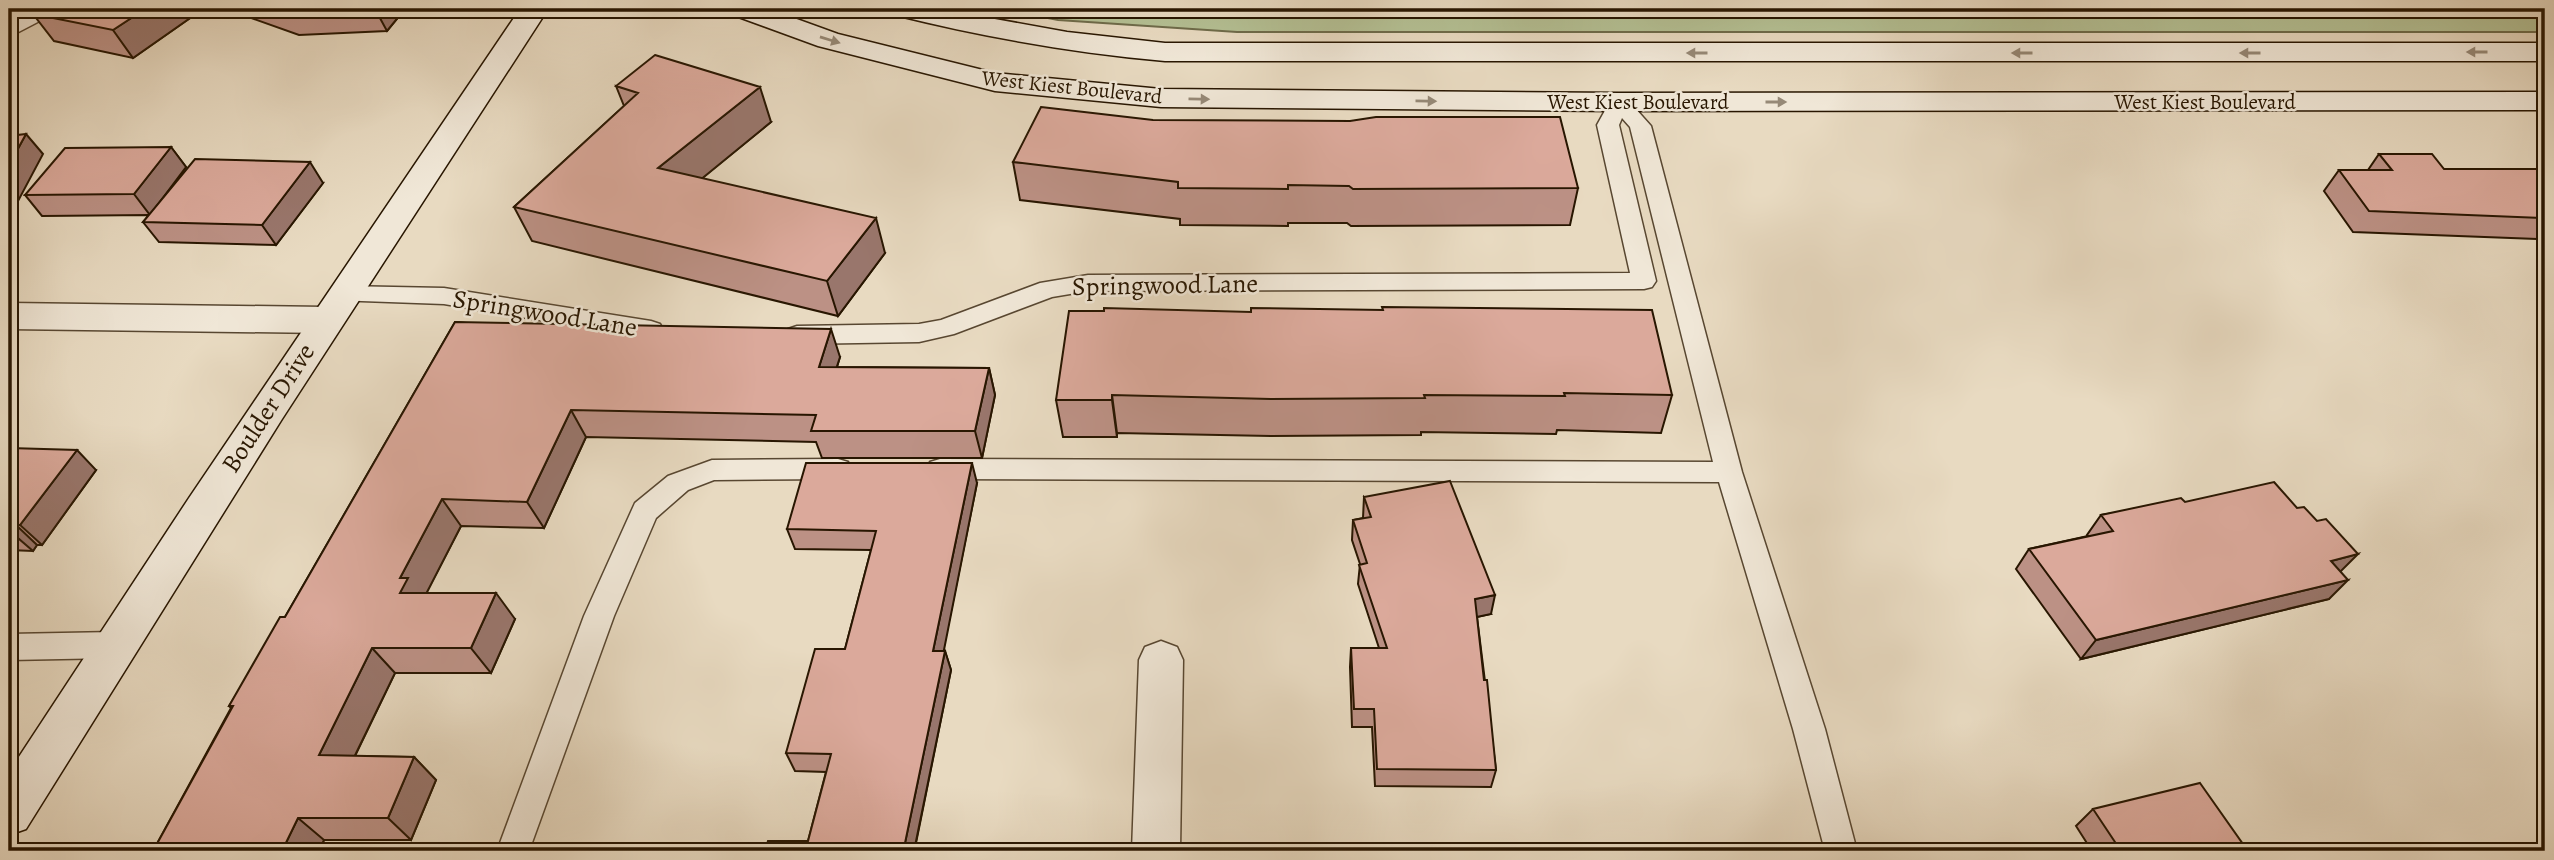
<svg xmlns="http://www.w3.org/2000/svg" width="2554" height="860" font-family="Alegreya,serif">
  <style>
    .green { fill: #b4c094; stroke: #6e6b4a; stroke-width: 2 }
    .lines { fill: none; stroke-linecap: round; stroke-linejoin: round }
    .lane-casing { stroke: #584731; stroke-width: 3 }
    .street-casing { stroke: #584731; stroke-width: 3 }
    .secondary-casing { stroke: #281601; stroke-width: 3 }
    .lane { fill: #f0e7d7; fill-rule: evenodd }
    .street { fill: #f0e7d7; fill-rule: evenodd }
    .secondary { fill: #f0e7d7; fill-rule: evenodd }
    .wall { fill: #bc9185; stroke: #281601; stroke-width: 2 }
    .shaded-wall { fill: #99766c; stroke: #281601; stroke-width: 2 }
    .building { fill: #dba99b; stroke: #281601; stroke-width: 2 }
    .oneway { fill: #968977 }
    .labels { text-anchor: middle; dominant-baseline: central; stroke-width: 5; stroke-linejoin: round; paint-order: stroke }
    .far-street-label { font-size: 21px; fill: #281601; stroke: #f0e7d7 }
    .street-label { font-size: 26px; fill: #281601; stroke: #f0e7d7 }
  </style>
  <rect width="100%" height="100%" fill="#e8dac1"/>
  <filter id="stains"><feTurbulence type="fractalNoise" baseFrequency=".00286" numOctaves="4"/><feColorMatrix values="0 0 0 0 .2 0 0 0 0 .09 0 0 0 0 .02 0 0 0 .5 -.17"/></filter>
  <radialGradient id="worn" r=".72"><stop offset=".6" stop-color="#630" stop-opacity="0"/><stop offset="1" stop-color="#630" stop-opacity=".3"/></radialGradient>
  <path class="green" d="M1002,9H2545V32H1237L1058,20Z"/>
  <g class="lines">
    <g class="lane-casing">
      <path id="lane" d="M34,9H58L55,13L9,37V23Z
        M1619,96L1626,98L1651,126L1742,472L1825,729L1857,851H1825L1793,729L1719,482L940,479L930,476L927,469L930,462L940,459L1713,462L1630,127L1622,118L1619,125L1656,281L1652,287L1644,289L1088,291L1052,297L954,334L919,342L797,344L788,341L785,335L788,329L797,326L919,324L941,320L1040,283L1088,275L1630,273L1597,125L1612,98Z
        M343,286L444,288L651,321L660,324L663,330L660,336L651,339L444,304L334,300L331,294L334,288Z
        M838,459L848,462L851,469L848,476L838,479L714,480L688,490L656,518L614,616L529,851H497L584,616L635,503L668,476L712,460Z
        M114,632L124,636L129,645L124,654L114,658L9,660V634Z"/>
    </g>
    <g class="street-casing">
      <path id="street" d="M9,303L325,307L338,311L343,320L338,329L325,333L9,329Z
        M1161,641L1177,647L1183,660L1180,851H1132L1139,660L1145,647Z"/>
    </g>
    <g class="secondary-casing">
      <path id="secondary" d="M520,9H548L282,419L26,829L9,835V772L189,498Z
        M729,9H769L838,34L995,73L1161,89L1619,93L2545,92V110L1619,111L1161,107L995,91L818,46L733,15Z
        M891,9H940L1067,32L1165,43H2545V61H1165C1073,53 984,37 895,15Z"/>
    </g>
    <use href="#lane" class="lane"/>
    <use href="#street" class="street"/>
    <use href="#secondary" class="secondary"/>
  </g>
  <path class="wall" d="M41,9H203L133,58L54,41L33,14Z
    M226,9H405L387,31L299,35Z
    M616,86L771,122L702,178L885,253L838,316L532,241L514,207L624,106Z
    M171,147L186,167L164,196L323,183L276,245L159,242L143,222L149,215L42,216L25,195Z
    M2379,154L2444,169H2545V249L2537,239L2353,232L2324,191L2339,170H2368Z
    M1013,162L1578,188L1570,225L1351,226L1347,223H1288V226L1180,225V219L1020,200Z
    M1104,311L1672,395L1661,433L1557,430L1556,434L1421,432V435L1271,436L1117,433V437H1063L1056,400Z
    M455,322L840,357L837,367L989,368L995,395L982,458H822L816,442L586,437L544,528L461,526L426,593L515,619L491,673H395L355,756L414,757L436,780L411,840H324L319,851H153L231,708L229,706L285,617Z
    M9,448L96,470L42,545H37L33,551L9,550Z
    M977,483L943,651H945L951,670L916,843L962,844L965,851H765L808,841L826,772L795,771L786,753L845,649L871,550L795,549L787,529Z
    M1364,497L1491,614L1477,617L1496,770L1491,787L1375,786L1372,727H1352L1350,667L1351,648H1379L1358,584L1360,564L1352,540L1353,520L1363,518Z
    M2185,502L2340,572L2329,599L2081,659L2016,569L2029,549L2088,536L2087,535L2101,515Z
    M2093,809L2245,847L2240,851H2092L2076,826Z"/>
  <path class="shaded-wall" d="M145,9H203L133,58L113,30Z
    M375,9H405L387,31Z
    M760,87L771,122L672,203L658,168Z
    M26,134L43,154L17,203L9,205V165Z
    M171,147L186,167L150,215L134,194Z
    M310,162L323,183L276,245L262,225Z
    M876,218L885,253L838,316L827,281Z
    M831,329L840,357L828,394L819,367Z
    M989,368L995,395L982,458L975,431Z
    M1112,395L1117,433V437L1112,400Z
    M571,410L586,437L544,528L527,502Z
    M77,450L96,470L42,545L20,525Z
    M972,463L977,483L940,670L933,651Z
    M442,499L461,526L424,598L400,593V578Z
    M16,525L37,545L33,551L11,532Z
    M2358,554L2339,573L2331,561Z
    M2348,580L2329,599L2081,659L2096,640Z
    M496,593L515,619L491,673L471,648Z
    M1495,595L1491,614L1472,618L1475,599Z
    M372,648L395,673L344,778L319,755Z
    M945,651L951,670L914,851L905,843Z
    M414,757L436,780L411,840L388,818Z
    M298,818L324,840L319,851H282Z
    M2245,847L2240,851H2229Z"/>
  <path class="building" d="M41,9H145L113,30L33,14Z
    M655,55L760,87L658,168L876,218L827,281L514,207L638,93L616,86Z
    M1041,107L1153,120L1350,121L1376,117H1560L1578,188L1353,189L1349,186L1288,185V189L1178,188V182L1013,162Z
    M26,134L9,165V136Z
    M171,147L134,194L25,195L65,148Z
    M2379,154H2432L2444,169H2545V218L2369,211L2339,170H2392Z
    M195,159L310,162L262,225L143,222Z
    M1382,307L1652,310L1672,395L1564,393L1565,396L1424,395L1425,398L1271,399L1112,395V400H1056L1069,311H1104V308L1251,312V308L1383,310Z
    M455,322L831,329L819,367L989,368L975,431H811L816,415L571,410L527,502L442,499L400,578H408L400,593H496L471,648H372L319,755L414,757L388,818H298L282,851H153L233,706H229L280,617H285Z
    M9,448L77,450L20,525H16L11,532H9Z
    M806,463H972L933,651H945L905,843L962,844L961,851H765L768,841H808L831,754L786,753L815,649H845L876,531L787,529Z
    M1450,481L1495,595L1475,599L1484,680H1487L1496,770L1377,769L1374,709H1354L1351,648H1387L1359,565L1367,563L1353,520L1371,517L1364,497Z
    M2274,482L2297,508L2304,507L2317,521L2326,519L2358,554L2331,561L2348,580L2096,640L2029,549L2113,531L2101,515L2181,498L2185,502Z
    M2200,783L2245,847L2229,851H2121L2093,809Z
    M1302,847L1424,851H1301Z"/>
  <defs><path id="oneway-solid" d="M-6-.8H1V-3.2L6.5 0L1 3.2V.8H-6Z" transform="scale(1.75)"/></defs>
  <g class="oneway">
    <use href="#oneway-solid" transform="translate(830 40) rotate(17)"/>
    <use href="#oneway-solid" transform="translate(2477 52) rotate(180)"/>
    <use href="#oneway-solid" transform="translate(1697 53) rotate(180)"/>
    <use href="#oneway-solid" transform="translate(2022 53) rotate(180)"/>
    <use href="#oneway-solid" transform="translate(2250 53) rotate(180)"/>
    <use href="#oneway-solid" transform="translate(1199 99) rotate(1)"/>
    <use href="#oneway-solid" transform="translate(1426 101) rotate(1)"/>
    <use href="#oneway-solid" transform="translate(1776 102)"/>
  </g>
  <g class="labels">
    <g class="far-street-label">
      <text transform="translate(1072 87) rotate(6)">West Kiest Boulevard</text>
      <text x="1638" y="102">West Kiest Boulevard</text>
      <text x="2205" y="102">West Kiest Boulevard</text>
    </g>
    <g class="street-label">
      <text transform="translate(1165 285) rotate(-1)">Springwood Lane</text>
      <text transform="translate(545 313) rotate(9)">Springwood Lane</text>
      <text transform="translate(268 408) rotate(-57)">Boulder Drive</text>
    </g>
  </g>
  <rect width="2554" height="860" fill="none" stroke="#e8dac1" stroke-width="35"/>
  <rect x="10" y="10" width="2533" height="839" fill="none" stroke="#281601" stroke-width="3.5"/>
  <rect x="18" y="18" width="2519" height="825" fill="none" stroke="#281601" stroke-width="2"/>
  <rect width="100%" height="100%" filter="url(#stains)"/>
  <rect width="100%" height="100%" fill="url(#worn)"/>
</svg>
